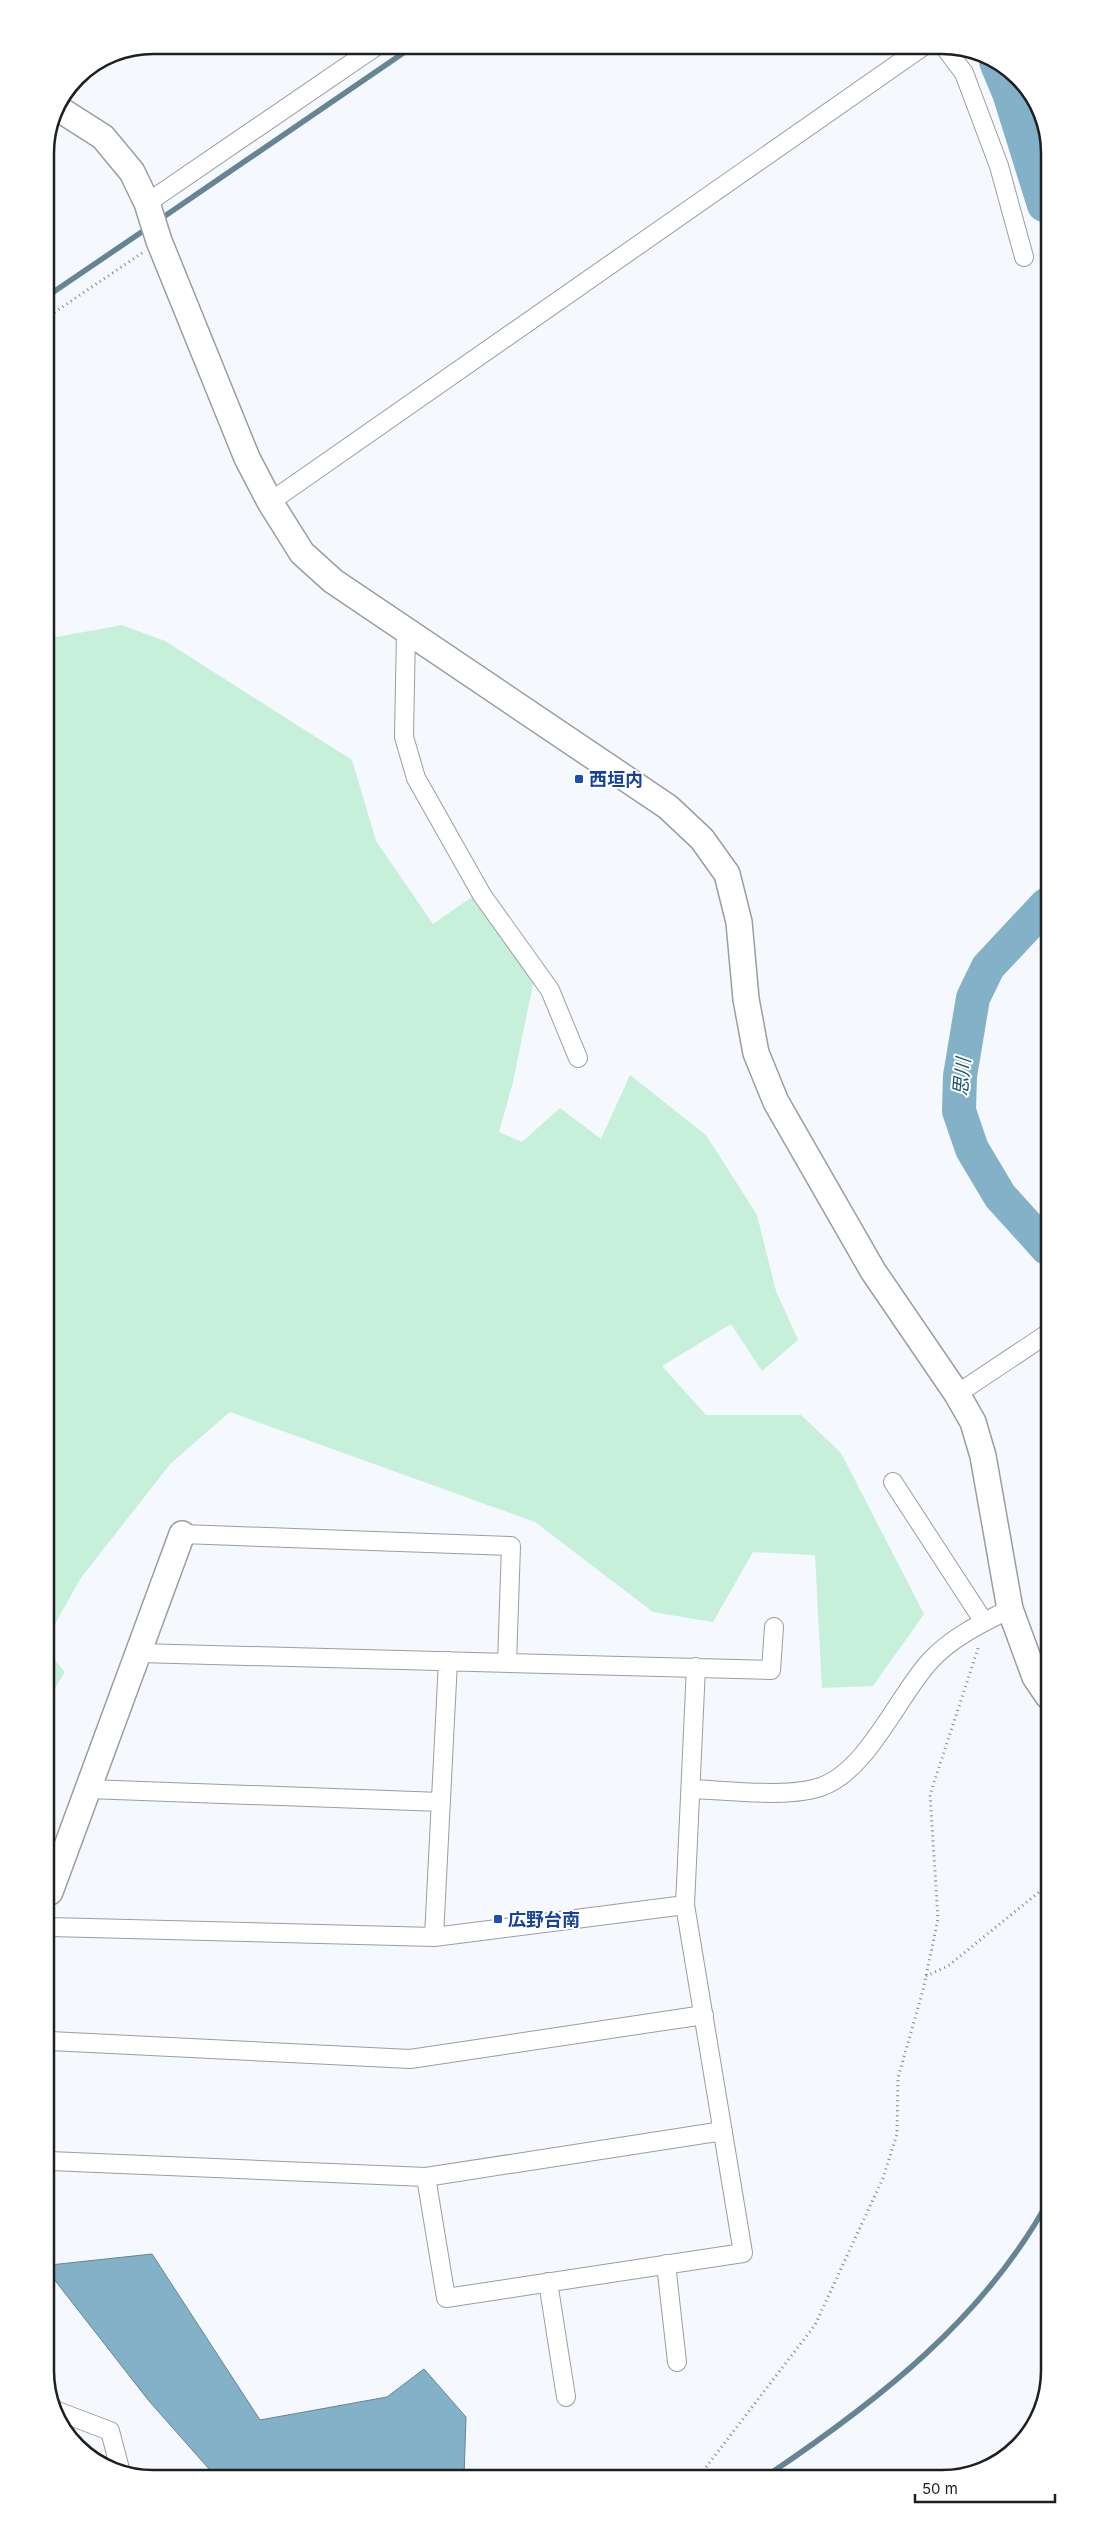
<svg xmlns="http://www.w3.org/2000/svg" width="1095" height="2524" font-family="Inter,'Noto Sans JP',sans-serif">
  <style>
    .green { fill: #c6f0d9 }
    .water { fill: #83b1c7; stroke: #658595 }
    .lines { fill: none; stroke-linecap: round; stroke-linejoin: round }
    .stream { stroke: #658595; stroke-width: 5.5 }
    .river { stroke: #83b1c7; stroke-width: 34 }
    .street-casing { stroke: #9a9da1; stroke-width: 20 }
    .secondary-casing { stroke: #9a9da1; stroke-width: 28 }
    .path { stroke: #828486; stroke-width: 3; stroke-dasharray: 1 4; stroke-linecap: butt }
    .street { stroke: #fff; stroke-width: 18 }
    .secondary { stroke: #fff; stroke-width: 25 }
    .transit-dot { fill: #1a4fb4; stroke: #fff; stroke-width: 2 }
    .labels { text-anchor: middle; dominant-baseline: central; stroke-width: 4; stroke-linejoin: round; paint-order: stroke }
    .transit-label { font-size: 18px; font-weight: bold; fill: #164399; stroke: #fff; text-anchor: start }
    .water-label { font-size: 19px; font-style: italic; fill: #1b566d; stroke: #fff }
    .rim { fill: none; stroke: #1e1f21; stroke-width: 2.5 }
  </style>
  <rect width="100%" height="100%" fill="#f5f8fc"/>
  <path class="green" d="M122,625L165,641L352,760L376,841L433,924L472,897L534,979L513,1082L499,1132L522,1142L560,1108L601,1139L630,1075L706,1135L757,1215L776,1291L798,1340L762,1371L731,1324L662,1366L706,1415H801L841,1453L924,1614L873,1686L822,1688L815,1555L753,1552L713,1622L653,1612L535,1522L230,1412L171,1463L80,1579L49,1635L46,639Z
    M49,1654L65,1672L49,1698Z"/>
  <path class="water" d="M152,2254L260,2420L387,2397L424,2369L466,2417L464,2477L217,2478L149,2401L50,2274V2265Z"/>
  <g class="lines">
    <path class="stream" d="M159,220L415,45
      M46,297L149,227
      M768,2475C878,2401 986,2317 1050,2198"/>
    <path class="river" d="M996,62L1009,93L1044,205
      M1046,905L988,967L973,998L960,1076L959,1111L972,1149L1000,1196L1047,1248"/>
    <g class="street-casing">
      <path id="street" d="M943,45L964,73L999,166L1024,257
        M147,203L378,45
        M270,502L925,45
        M406,631L404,737L416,778L482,895L550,990L578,1058
        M957,1394L1047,1334
        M893,1482L984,1622
        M182,1534L511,1546L507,1663
        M139,1653L771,1670L774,1627
        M88,1789L441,1802
        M691,1789C726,1790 791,1799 823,1786C868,1769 898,1696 930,1661C952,1637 982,1623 1010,1609
        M50,1927L434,1937L685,1905
        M434,1937L448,1661
        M50,2041L410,2059L704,2015
        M50,2161L426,2177L723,2131
        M426,2177L446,2298L743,2253L685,1905L696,1667
        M666,2264L677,2362
        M548,2282L566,2397
        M52,2409L110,2431L120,2469"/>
    </g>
    <g class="secondary-casing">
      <path id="secondary" d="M56,107L103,137L132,172L147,203L159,241L247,458L270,502L302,553L333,581L668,807L702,839L727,874L739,922L746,999L756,1053L776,1102L873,1271L957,1394L973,1422L983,1456L1010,1609L1035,1677L1048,1696
        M50,1892L182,1534"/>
    </g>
    <path class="path" d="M46,318L142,253
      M926,1976L948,1966L1049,1884
      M700,2475L815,2325L883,2178L897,2134L898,2078L923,1990L938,1919L930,1795L979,1645"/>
    <use href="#street" class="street"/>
    <use href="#secondary" class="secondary"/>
  </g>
  <g class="transit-dot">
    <rect x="574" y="774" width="10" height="10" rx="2.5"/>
    <rect x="493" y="1914" width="10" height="10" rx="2.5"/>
  </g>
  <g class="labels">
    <g class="transit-label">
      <text x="589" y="779">西垣内</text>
      <text x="508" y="1919">広野台南</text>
    </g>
    <g class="water-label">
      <text transform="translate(962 1077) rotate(-85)">思川</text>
    </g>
  </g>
  <path d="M0 0H1095V2524H0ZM153 54H942A99 99 0 0 1 1041 153V2371A99 99 0 0 1 942 2470H153A99 99 0 0 1 54 2371V153A99 99 0 0 1 153 54Z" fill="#fff" fill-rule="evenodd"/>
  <path class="rim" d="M153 54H942A99 99 0 0 1 1041 153V2371A99 99 0 0 1 942 2470H153A99 99 0 0 1 54 2371V153A99 99 0 0 1 153 54Z"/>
  <path d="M915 2494v8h140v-8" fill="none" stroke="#1e1f21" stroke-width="2.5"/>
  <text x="922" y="2494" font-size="15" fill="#1e1f21" stroke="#ffffff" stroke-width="4" paint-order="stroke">50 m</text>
</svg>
